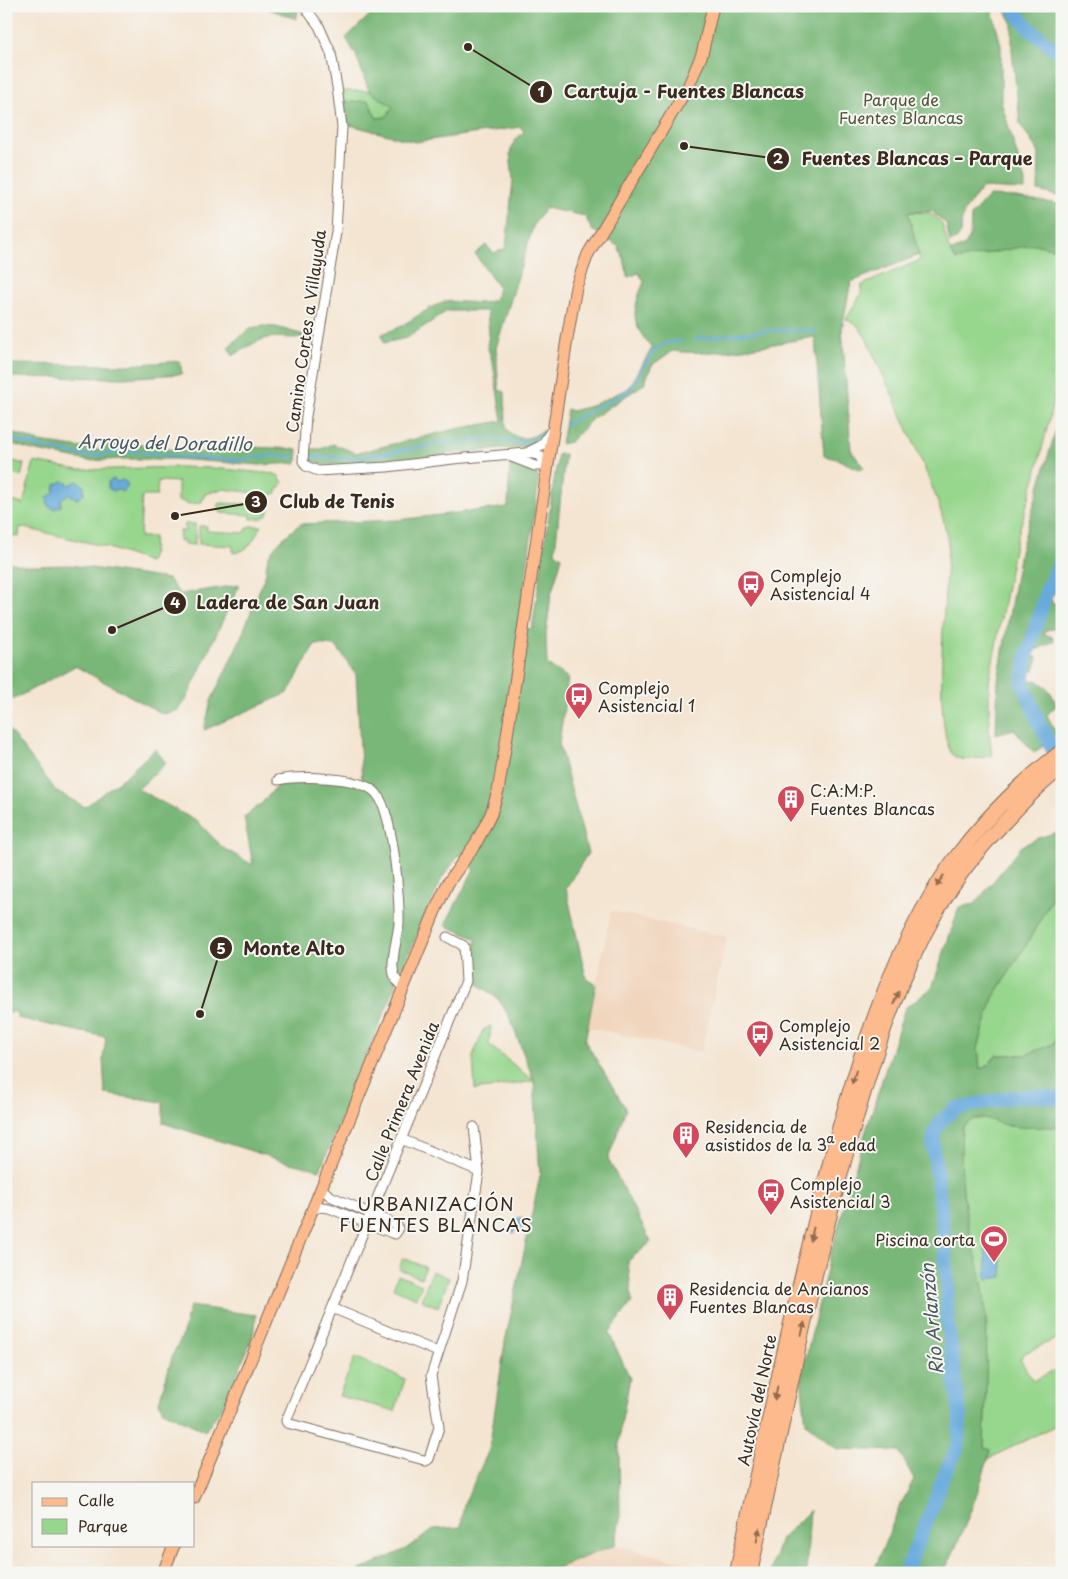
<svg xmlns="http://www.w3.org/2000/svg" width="1068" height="1579" font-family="'Playpen Sans',sans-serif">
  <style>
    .built { fill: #f1d5bd }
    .green { fill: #97d68d; stroke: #698056 }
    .forest { fill: #79b778; stroke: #5a704b }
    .water { fill: #67aadc; stroke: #516a7d }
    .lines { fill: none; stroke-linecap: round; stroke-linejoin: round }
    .stream { stroke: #67aadc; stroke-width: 2.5 }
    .river { stroke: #67aadc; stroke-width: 14 }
    .minor-casing { stroke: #7c6b5d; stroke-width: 11 }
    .major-casing { stroke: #7c6b5d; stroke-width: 13 }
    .highway-casing { stroke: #7c6b5d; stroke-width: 16 }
    .minor { stroke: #fff; stroke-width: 9 }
    .major { stroke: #fcba8d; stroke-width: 11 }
    .highway { stroke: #fcba8d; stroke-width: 14 }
    .oneway { fill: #926b50 }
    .labels { text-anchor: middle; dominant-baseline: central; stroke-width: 4; stroke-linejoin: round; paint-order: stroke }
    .park-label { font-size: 16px; fill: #52553a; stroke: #f6f6f2 }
    .street-label { font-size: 16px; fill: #3b2a1e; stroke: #f6f6f2 }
    .poi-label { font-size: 16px; fill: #3b2a1e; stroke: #f6f6f2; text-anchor: start }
    .water-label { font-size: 18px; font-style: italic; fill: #4a5760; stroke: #f6f6f2 }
    .neighbourhood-label { font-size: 18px; letter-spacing: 1px; fill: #3b2a1e; stroke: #f6f6f2 }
    .leader { fill: none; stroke: #3b2a1e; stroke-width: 2 }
    .callout-dot { fill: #3b2a1e; stroke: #f6f6f2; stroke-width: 2 }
    .mark-label { font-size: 15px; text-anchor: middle; font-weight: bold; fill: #fff }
    .callout-label { font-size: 18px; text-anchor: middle; font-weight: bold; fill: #3b2a1e; stroke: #f6f6f2; stroke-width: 4; stroke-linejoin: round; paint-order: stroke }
  </style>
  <rect width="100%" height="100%" fill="#f6f6f2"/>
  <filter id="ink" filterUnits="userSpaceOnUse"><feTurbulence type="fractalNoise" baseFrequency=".02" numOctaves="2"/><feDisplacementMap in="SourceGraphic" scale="10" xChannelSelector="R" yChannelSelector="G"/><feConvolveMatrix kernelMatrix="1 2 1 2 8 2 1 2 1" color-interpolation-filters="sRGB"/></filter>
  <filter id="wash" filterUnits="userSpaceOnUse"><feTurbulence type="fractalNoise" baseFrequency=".0096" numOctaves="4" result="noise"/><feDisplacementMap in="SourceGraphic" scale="20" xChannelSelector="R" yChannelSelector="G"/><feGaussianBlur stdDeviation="1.12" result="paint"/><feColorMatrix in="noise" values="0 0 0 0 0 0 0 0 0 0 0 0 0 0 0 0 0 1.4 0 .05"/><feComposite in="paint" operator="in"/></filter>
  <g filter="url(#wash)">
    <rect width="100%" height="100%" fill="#f4e5d2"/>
    <path class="built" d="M611,911L727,937L701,1052L588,1027Z
      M615,1545L695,1565L694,1573H545Z"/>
    <path class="green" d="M341,91H369L393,107L386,117L376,118L369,101L343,102Z
      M907,212L930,213L936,217L942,224L949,248L956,260L1035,244L1062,251V378L1055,395L1036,474L1015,544L989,682V731L992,756C982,757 962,763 954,756C931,735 947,578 948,543C944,514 933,489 922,462C904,420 885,379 866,338L858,326L846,319L861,294L862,285L920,260Z
      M6,459L24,464L21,477L6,472Z
      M34,462L79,470L178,467L212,468L275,474L279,476L283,483L276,493L271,495L223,489L205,494L201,503L186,504V502L178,501V482L158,481L157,496H142L140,537H154L153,552L149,562L103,546L20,527L19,537L6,534V499L23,504Z
      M263,502L272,503C266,517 267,519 251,519V515L221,513L218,509L219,504L222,503L261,505Z
      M185,524H195V545L184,544V541H179L180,531H185Z
      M199,526H207V531L244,533L249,526H261C253,540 250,551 233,553V546L199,544Z
      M1062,880V1024L1053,1044L1025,1055H996L987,1067L980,1069L978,1048L993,998L1025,947Z
      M491,1026L489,1045L534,1081L475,1090L473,1056L483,1030Z
      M987,1118L1010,1126L1062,1127V1336L1025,1353L1020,1359L1033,1381L1062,1366V1422L988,1459L991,1450L984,1448L987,1330L983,1287L965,1211L961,1179L960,1155L962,1127L970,1120Z
      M403,1258L425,1267L421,1278L399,1269Z
      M432,1271L449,1278L438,1307L421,1300Z
      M398,1275L422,1285L416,1298L393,1288Z
      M355,1357L405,1379L395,1411L339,1396Z"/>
    <path class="forest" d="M261,6H299V7L296,19Z
      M379,6H991L1001,45V101L1025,182V190L982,188C977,196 966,206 963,216C958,230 968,233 950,243L946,224L932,211L908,212L919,255L851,282L842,328L851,450L864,468L860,470L837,459L824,456L815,337C769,344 719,357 672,351L652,365L644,384L593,418L570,442L561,444L567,409L572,411L591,406L629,388L652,348C631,324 631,312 644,282L639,273L628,277L624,259L618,246L592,230L585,216L545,208L534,224L496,348L499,390L505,392L506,428C516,442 531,440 543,430L544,431C538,439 534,443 525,447L449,454L393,462L324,465L307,459V449H321L333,444L356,453L456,429L502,421L493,364L487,345L489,335L487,311H447L407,338L384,343L382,334L398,328L432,307L447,301L482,303L495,300L498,287L475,254L486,245L494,253L506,248L513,180L510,153L515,140L524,132L521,127L415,142L346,124L343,102L369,101L376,118L386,117L393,107L369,91L356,55L346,38Z
      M1003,6H1062V197L1038,191L1039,153L1020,124L1012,50V22Z
      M989,196L1016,197L1059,204L1062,206V251L1035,244L956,260L950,252L965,245L970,237L971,216Z
      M264,326L276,327L308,336C295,340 282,336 268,338C255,341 244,349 233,356L228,347L250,328Z
      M180,361L182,374L124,378L6,377V364L127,365Z
      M1062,409V594L1056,591L1051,598L1053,605L1060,601C1065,608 1062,620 1058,628L1046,630L1044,634L1053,637L1054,641L1038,649H1033L1032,655L1038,658L1034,671L1026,674L1029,682L1037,680C1047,687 1054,694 1056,706L1047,715L1057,735L1034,753L1014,729L996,734L998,681L1020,552Z
      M6,430L39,442L97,450L120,440L167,449L199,453L225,446L298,449L297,463L260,465L176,459H122L89,461L32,450L6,442Z
      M558,454L565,455L555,552L562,557L551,595L546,634L547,664L568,678L559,744L588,853L566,888L586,978L596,984L585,1041L626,1109L608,1159L651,1242L628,1261L632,1302L609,1333L630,1378L621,1425L619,1449L620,1519L615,1545L545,1573H359L360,1570L404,1550L435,1529L461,1527L464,1504L489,1450L505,1342L540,1176L534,1081L509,1016L498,999L474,981L476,939L445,925L474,869L459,855L442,878L403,967L320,1170L286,1162L163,1123V1102L105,1094L103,1059L106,1037L17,1018V1012H6V726L57,792L85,807L128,774L155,749L166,763L138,789L198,822L223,848L253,865L244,817L261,804L283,779L362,782L356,674L336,646L315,644L288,693L204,730L211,701L240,640L266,573C265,549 283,539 300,524L397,520L508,507L510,461L535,471L539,479L519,627L532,629Z
      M6,561L26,566L70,565L168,579L180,594L239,585L186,700L179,710L163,714L75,666L14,699L6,696Z
      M1062,831V880L1025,947L993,998L978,1048L980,1069L987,1067L996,1055H1025L1053,1044L1062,1024V1127C1045,1126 1026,1129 1010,1126C989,1122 982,1110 962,1127C960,1164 962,1200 971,1236C975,1254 981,1271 983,1288C990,1341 985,1395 984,1448L991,1450C978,1492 964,1534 943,1573H873L899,1508L914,1479L899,1451L837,1449L806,1423L801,1379L831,1252L865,1134L905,1008L932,988L959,907L975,904L1022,846L1038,838Z
      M190,1306L256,1315L255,1329L246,1353L223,1406L205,1431L163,1411L159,1402L173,1354L182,1337Z
      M810,1510L806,1573H770L781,1539Z"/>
    <path class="water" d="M113,479L118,482L123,480L127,483V488L122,492L117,489L113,491L108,488V482Z
      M63,481L70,485L77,481L84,486V494L77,499L69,494L61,499V506L54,509L48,506L47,497L54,493L55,485Z
      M522,1217L526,1222L525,1225L521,1229H516L514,1233L510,1232L509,1230L513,1225V1220Z
      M1000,1247L1003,1277L987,1279L985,1248Z"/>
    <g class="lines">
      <path class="stream" d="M694,339L772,330L816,331
        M566,424L630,390L654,350L666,343L681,341
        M6,437L43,448L86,456L131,451L179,457L239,460L274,455L295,457
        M310,457L358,458L438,444L494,438L514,442H532L545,432"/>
      <path class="river" d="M1012,6C1023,25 1044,42 1062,54
        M1061,765L1039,723L1023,683L1027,656L1046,593L1062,557
        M905,1573L934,1504L943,1477L959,1445L960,1413L947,1317L948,1286L942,1216L933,1144L935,1132L941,1121L955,1109L1012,1097L1041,1096L1062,1099"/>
    </g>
  </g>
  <g filter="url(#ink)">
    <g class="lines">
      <g class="minor-casing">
        <path id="minor" d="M304,6L319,26L331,53L337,87L342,127L336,232L306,416L303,461L306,466L318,471L387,467L453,459L526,453L539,455L543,459L547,468
          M526,453L542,445L551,431
          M509,456L535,466H543L549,460
          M278,780C300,776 356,776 374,791C393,806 400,899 399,923C398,942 383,976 404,987
          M447,937L464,946L466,981L286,1421L287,1423L424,1460L426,1461L429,1459L439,1427L431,1376L462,1281L479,1172L474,1127
          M401,1139L479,1171
          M313,1209L322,1207L329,1208L392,1233L395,1234L398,1230L397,1225L393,1223L330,1196L321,1188
          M332,1308L438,1352"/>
      </g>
      <g class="major-casing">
        <path id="major" d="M194,1498L435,911L448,883L476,843L491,814L498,791L505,749L567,339L576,287L588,254L689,85L702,54L713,6
          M163,1573L174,1545"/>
      </g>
      <g class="highway-casing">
        <path id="highway" d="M737,1573C756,1473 779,1374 802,1276C826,1176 850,1075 889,980C907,938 927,897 954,860C984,819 1022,782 1062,751
          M750,1573C771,1476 791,1379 813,1283C828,1220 844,1157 863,1095C884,1023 910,951 951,888C968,862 989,838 1010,816C1026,799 1043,781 1062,768"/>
      </g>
      <use href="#minor" class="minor"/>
      <use href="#major" class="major"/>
      <use href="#highway" class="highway"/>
    </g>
    <defs><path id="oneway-solid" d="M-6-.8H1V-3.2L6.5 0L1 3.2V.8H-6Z" transform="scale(1.25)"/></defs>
    <g class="oneway">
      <use href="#oneway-solid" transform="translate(940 881) rotate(123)"/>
      <use href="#oneway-solid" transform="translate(896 998) rotate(-67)"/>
      <use href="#oneway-solid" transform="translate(854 1077) rotate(107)"/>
      <use href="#oneway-solid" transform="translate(812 1234) rotate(103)"/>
      <use href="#oneway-solid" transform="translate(803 1329) rotate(-77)"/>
      <use href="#oneway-solid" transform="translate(776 1393) rotate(102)"/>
      <use href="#oneway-solid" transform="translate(758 1535) rotate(-78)"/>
    </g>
  </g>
  <defs>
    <g id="bus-pin" transform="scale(1.4375)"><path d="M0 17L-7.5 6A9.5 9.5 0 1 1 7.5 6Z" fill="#d1495b" stroke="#f6f6f2"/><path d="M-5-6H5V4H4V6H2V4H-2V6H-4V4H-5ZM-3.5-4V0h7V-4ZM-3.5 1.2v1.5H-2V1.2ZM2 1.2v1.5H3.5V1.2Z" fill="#fff"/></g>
    <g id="building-pin" transform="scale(1.4375)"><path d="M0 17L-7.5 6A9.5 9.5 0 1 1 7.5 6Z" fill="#d1495b" stroke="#f6f6f2"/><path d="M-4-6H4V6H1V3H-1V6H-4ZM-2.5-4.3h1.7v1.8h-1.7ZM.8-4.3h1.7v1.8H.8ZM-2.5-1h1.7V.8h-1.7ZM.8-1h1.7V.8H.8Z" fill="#fff"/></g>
    <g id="stadium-pin" transform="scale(1.4375)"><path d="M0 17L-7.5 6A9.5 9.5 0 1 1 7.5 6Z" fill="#d1495b" stroke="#f6f6f2"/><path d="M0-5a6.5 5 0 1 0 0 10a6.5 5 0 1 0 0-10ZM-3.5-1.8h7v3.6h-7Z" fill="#fff"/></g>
  </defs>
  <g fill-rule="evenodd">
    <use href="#bus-pin" x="751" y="584"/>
    <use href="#bus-pin" x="579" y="696"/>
    <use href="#building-pin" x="791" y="799"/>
    <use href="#bus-pin" x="760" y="1034"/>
    <use href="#building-pin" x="686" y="1135"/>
    <use href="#bus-pin" x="771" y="1192"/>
    <use href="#stadium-pin" x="994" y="1239"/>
    <use href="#building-pin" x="670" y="1297"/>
  </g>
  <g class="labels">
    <g class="park-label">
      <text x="901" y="99">Parque de<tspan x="901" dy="18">Fuentes Blancas</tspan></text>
    </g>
    <g class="street-label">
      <text transform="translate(305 331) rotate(-82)">Camino Cortes a Villayuda</text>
      <text transform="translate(401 1101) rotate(-68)">Calle Primera Avenida</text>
      <text transform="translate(756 1400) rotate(-78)">Autovía del Norte</text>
    </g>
    <g class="poi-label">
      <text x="770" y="575">Complejo<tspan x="770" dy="18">Asistencial 4</tspan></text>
      <text x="598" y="687">Complejo<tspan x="598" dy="18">Asistencial 1</tspan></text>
      <text x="810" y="790">C:A:M:P.<tspan x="810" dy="18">Fuentes Blancas</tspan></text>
      <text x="779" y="1025">Complejo<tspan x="779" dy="18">Asistencial 2</tspan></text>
      <text x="705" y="1126">Residencia de<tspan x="705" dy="18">asistidos de la 3ª edad</tspan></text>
      <text x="790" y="1183">Complejo<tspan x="790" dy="18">Asistencial 3</tspan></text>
      <text x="975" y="1239" text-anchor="end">Piscina corta</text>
      <text x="689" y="1288">Residencia de Ancianos<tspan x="689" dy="18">Fuentes Blancas</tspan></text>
    </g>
    <g class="water-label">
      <text transform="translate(165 442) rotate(1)">Arroyo del Doradillo</text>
      <text transform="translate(931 1319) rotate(-95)">Río Arlanzón</text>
    </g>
    <g class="neighbourhood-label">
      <text x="436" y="1203">URBANIZACIÓN<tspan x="436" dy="21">FUENTES BLANCAS</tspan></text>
    </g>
  </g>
  <path class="leader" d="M468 47L541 92M684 146L778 159M175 516L256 502M112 630L175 603M200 1014L221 948"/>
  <g class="callout-dot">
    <circle cx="468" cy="47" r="5"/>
    <circle cx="684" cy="146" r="5"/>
    <circle cx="175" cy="516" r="5"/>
    <circle cx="112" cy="630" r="5"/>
    <circle cx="200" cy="1014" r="5"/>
    <circle cx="541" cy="92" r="12"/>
    <circle cx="778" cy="159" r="12"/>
    <circle cx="256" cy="502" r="12"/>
    <circle cx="175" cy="603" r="12"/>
    <circle cx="221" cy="948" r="12"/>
  </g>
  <g class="mark-label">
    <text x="541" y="97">1</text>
    <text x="778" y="164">2</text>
    <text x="256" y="507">3</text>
    <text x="175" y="608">4</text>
    <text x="221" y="954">5</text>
  </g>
  <g class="callout-label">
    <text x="684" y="98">Cartuja - Fuentes Blancas</text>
    <text x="917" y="165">Fuentes Blancas – Parque</text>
    <text x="337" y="508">Club de Tenis</text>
    <text x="288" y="609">Ladera de San Juan</text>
    <text x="294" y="955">Monte Alto</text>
  </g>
  <rect width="1068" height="1579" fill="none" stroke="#f6f6f2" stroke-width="25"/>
  <rect x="32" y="1482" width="162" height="65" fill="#f6f6f2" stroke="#aba49d"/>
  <rect x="42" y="1498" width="25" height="8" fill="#fcba8d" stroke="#aba49d"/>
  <text x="78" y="1506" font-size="15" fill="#3b2a1e">Calle</text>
  <rect x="42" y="1519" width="25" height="15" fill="#97d68d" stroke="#aba49d"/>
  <text x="78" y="1532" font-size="15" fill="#3b2a1e">Parque</text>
</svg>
